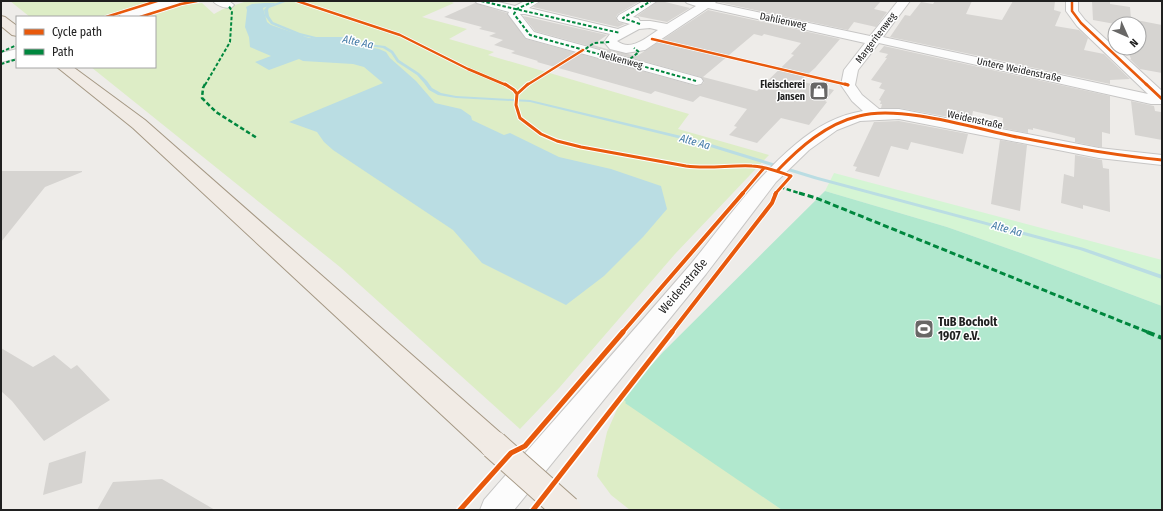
<svg xmlns="http://www.w3.org/2000/svg" width="1163" height="511" font-family="'Fira Sans Condensed',sans-serif">
  <style>
    .grass { fill: #ddedc6 }
    .park { fill: #d5f5d4 }
    .pitch { fill: #b1e8ce }
    .water { fill: #badde3 }
    .lines { fill: none; stroke-linecap: round; stroke-linejoin: round }
    .stream { fill: #badde3; fill-rule: evenodd }
    .building { fill: #d6d4d1; fill-rule: evenodd }
    .minor-casing { stroke: #c7c6c5; stroke-width: 2 }
    .tertiary-casing { stroke: #c7c6c5; stroke-width: 2 }
    .primary-casing { stroke: #a59884; stroke-width: 2 }
    .minor { fill: #fcfcfc; fill-rule: evenodd }
    .tertiary { fill: #fcfcfc; fill-rule: evenodd }
    .primary { fill: #f1ebe5; fill-rule: evenodd }
    .primary-bridge-casing { stroke: #a59884; stroke-width: 30; stroke-linecap: butt }
    .primary-bridge { stroke: #f1ebe5; stroke-width: 28 }
    .quiet-far3 { stroke: #00873e; stroke-width: 2; stroke-dasharray: 3.5 2; stroke-linecap: butt }
    .quiet-far2 { stroke: #00873e; stroke-width: 2.5; stroke-dasharray: 4.5 2.5; stroke-linecap: butt }
    .quiet-far1 { stroke: #00873e; stroke-width: 3; stroke-dasharray: 6 3; stroke-linecap: butt }
    .quiet { stroke: #00873e; stroke-width: 4; stroke-dasharray: 8 4; stroke-linecap: butt }
    .cycleway-far3-casing { stroke: #fff; stroke-width: 4 }
    .cycleway-far2-casing { stroke: #fff; stroke-width: 5 }
    .cycleway-far1-casing { stroke: #fff; stroke-width: 6 }
    .cycleway-casing { stroke: #fff; stroke-width: 8 }
    .cycleway-far3 { stroke: #e8590c; stroke-width: 2.5 }
    .cycleway-far2 { stroke: #e8590c; stroke-width: 3 }
    .cycleway-far1 { stroke: #e8590c; stroke-width: 4 }
    .cycleway { stroke: #e8590c; stroke-width: 5 }
    .labels { text-anchor: middle; dominant-baseline: central; stroke-width: 3; stroke-linejoin: round; paint-order: stroke }
    .far-street-label { font-size: 10px; fill: #202020; stroke: #fff }
    .far-poi-label { font-size: 10px; font-weight: bold; fill: #202020; stroke: #fff; text-anchor: end }
    .far-water-label { font-size: 11px; font-style: italic; fill: #4179a6; stroke: #fff }
    .street-label { font-size: 12px; fill: #202020; stroke: #fff }
    .poi-label { font-size: 12px; font-weight: bold; fill: #202020; stroke: #fff; text-anchor: start }
  </style>
  <rect width="100%" height="100%" fill="#eeece9"/>
  <path class="grass" d="M10,1H152L101,17H30Z
    M247,1H449L454,3L422,17L467,29L449,39L494,52L488,55L689,114L678,129L769,155L675,254L559,388L520,429L340,267L91,67H155V17H148L185,5L202,3L214,14L223,9Z
    M622,398L782,510H630L611,495L597,476L607,432Z"/>
  <path class="park" d="M834,173L1162,260V306L1021,253L947,227L825,191Z"/>
  <path class="pitch" d="M825,191L947,227L1021,253L1162,306V510H782L625,403L626,402L622,398L663,352Z"/>
  <path class="water" d="M265,3H276L263,8L267,22L271,25L309,38L341,39L359,45L379,49L386,52L390,58L416,81L435,103L461,109L471,116L472,120L504,135L510,133L559,157L611,169L661,186L667,209L643,237L604,276L566,305L482,263L453,230L333,150L324,142L317,132L289,122L383,83L364,67L353,64L303,61L299,59L269,70L255,62L271,56L250,47L249,37L245,27L247,10L246,7L252,4Z"/>
  <g class="lines">
    <path class="stream" d="M283,1H288L269,8L268,10L269,16L273,22L300,33L316,37H342L362,43L385,46L393,51L399,60L419,73L427,81L432,88L441,93L456,96L530,100L698,140L818,177L1084,248L1162,275V279L1080,250L814,179L694,142L530,102L456,98L438,95L429,90L424,83L417,75L397,62L391,53L383,48L362,45L342,39H316L298,35L271,24L265,16L264,10L267,6Z"/>
  </g>
  <path class="building" d="M541,1H640L618,14L616,17L618,22L625,24L618,27L533,7Z
    M658,1H661L690,8L667,22L637,16Z
    M718,1H881L874,9L887,12L876,27L854,22L848,30L718,2Z
    M935,1H972L966,14L1002,20L1013,1H1055L1054,10L1061,12L1055,26L1079,30L1088,38L1084,50L1104,54L1130,79L1110,80V84L890,37L905,15L910,16L921,2L933,4Z
    M1092,1H1110V4L1130,7L1131,19L1162,25V73L1140,69L1130,59H1131L1127,48H1139V24H1115L1093,20Z
    M475,3L507,13L526,39L696,86L701,85L704,82L701,77L535,31L523,16L607,35L593,45L610,50L637,56L708,10L840,39L815,68L800,81L834,90L825,101L827,102L809,125L781,118L757,143L729,135L737,127L734,126L747,109L700,96L693,102L655,91L651,94L537,62L538,61L511,53L515,51L494,45L503,40L489,36L496,33L479,29L482,27L444,17ZM754,34L762,36L764,34L801,43L791,54L794,55L757,91L703,77Z
    M884,46L1110,96V134L1102,132V147H1099L1075,142V138L1033,128V130L1028,129V133L1002,128L1003,118L973,111L971,121L899,108H881L882,104H880L881,101L879,100L885,90L879,88L882,83L871,80L887,58H885L888,54L879,52Z
    M1131,101L1154,106L1155,111L1161,112L1162,140L1135,135Z
    M899,121L968,134L963,154L911,142L908,150L891,146L879,177L855,171L857,167L853,166L874,122Z
    M1000,140L1027,145L1020,211L991,204Z
    M1075,155L1102,160L1103,168L1109,169L1110,212L1083,205V209L1061,203L1064,174L1074,177Z
    M1,171H82V172L45,187L1,242Z
    M1,348L33,367L54,355L71,369L77,365L110,400L44,441L12,401L1,391Z
    M86,451L82,483L43,495L49,463Z
    M162,479L215,510H97L113,482Z"/>
  <g class="lines">
    <g class="minor-casing">
      <path id="minor" d="M213,1H229L234,5L232,7C226,9 217,6 213,1Z
        M475,1H494L515,6L525,1H540L529,8L618,29L630,24L619,21L617,18L619,15L643,1H657L633,17L638,18L640,21H650L667,24L696,6L687,3L685,1H717L715,3L870,36L898,1H910L883,37L1148,94L1077,26L1066,11V1H1078V11L1085,20L1162,91V104H1151L879,43L858,70L855,85L862,95L879,109H899L1099,148L1162,155V165L1099,158L899,119L860,121L837,130L809,150L776,182L706,274L514,510H480L484,500C553,421 622,344 690,265C724,224 754,179 796,144C815,128 837,115 863,111L852,101L841,85L844,70L865,43L708,8L645,50L626,53L610,49L604,42L610,34L525,14H520L534,32L701,78L703,81L701,84L696,85L526,38L508,14L509,12L477,3ZM650,28L658,30C647,37 631,52 617,41L639,29Z"/>
    </g>
    <g class="tertiary-casing">
      <path id="tertiary" d="M162,1H180L178,4L137,17H119L121,14Z
        M17,49V58L1,62V53Z"/>
    </g>
    <g class="primary-casing">
      <path id="primary" d="M1,16L5,17L17,26V36L12,35L1,26Z
        M57,67H73L145,120L504,436L509,445L504,454L494,458L484,454L133,128Z"/>
    </g>
    <use href="#minor" class="minor"/>
    <use href="#tertiary" class="tertiary"/>
    <use href="#primary" class="primary"/>
    <g class="primary-bridge-casing">
      <path id="primary-bridge" d="M494,445L567,510"/>
    </g>
    <use href="#primary-bridge" class="primary-bridge"/>
    <path class="quiet-far3" d="M481,1L620,33
      M534,1L517,9L514,14L530,35L696,81
      M640,24L623,18L651,1
      M1,52L17,45
      M581,52L594,43L610,42
      M626,62L639,52L634,48
      M1,64L17,59
      M205,85L230,42L232,11L228,5"/>
    <path class="quiet-far2" d="M205,84L203,88L202,98L216,112L257,138
      M780,187L802,194"/>
    <path class="quiet-far1" d="M799,193L816,198L1150,333"/>
    <path class="quiet" d="M1147,332L1162,338"/>
    <g class="cycleway-far3-casing">
      <path id="cycleway-far3" d="M297,1L400,35L468,69L506,85
        M1072,1V11L1081,23L1147,85
        M106,17L157,1
        M140,17L181,4L197,1
        M652,39L848,85
        M527,85L583,50"/>
    </g>
    <g class="cycleway-far2-casing">
      <path id="cycleway-far2" d="M505,84L514,90L517,94
        M528,84L517,94L516,105L520,118L541,134L557,141L581,147L686,166C708,169 730,165 752,166C765,166 779,172 791,176L775,194
        M845,84L848,85
        M1146,84L1162,99
        M777,171C800,147 826,124 859,116C899,105 971,127 1012,136C1062,146 1111,155 1162,160
        M742,194L764,168"/>
    </g>
    <g class="cycleway-far1-casing">
      <path id="cycleway-far1" d="M622,333L743,193
        M671,333L772,203L776,193"/>
    </g>
    <g class="cycleway-casing">
      <path id="cycleway" d="M460,510L511,453L525,446L623,332
        M533,510L672,332"/>
    </g>
    <use href="#cycleway-far3" class="cycleway-far3"/>
    <use href="#cycleway-far2" class="cycleway-far2"/>
    <use href="#cycleway-far1" class="cycleway-far1"/>
    <use href="#cycleway" class="cycleway"/>
  </g>
  <defs>
    <g id="shop-square" transform="scale(1)"><rect x="-9" y="-9" width="18" height="18" rx="4" fill="#686766" stroke="#fff"/><path d="M-5-2.5h2.3a2.7 3.5 0 0 1 5.4 0H5L5.5 6h-11ZM-1.5-2.5h3a1.5 2.3 0 0 0-3 0Z" fill="#fff"/></g>
    <g id="stadium-square" transform="scale(1)"><rect x="-9" y="-9" width="18" height="18" rx="4" fill="#686766" stroke="#fff"/><path d="M0-5a6.5 5 0 1 0 0 10a6.5 5 0 1 0 0-10ZM-3.5-1.8h7v3.6h-7Z" fill="#fff"/></g>
  </defs>
  <g fill-rule="evenodd">
    <use href="#shop-square" x="819" y="91"/>
    <use href="#stadium-square" x="924" y="329"/>
  </g>
  <g class="labels">
    <g class="far-street-label">
      <text transform="translate(783 21) rotate(12)">Dahlienweg</text>
      <text transform="translate(876 38) rotate(-53)">Margeritenweg</text>
      <text transform="translate(621 60) rotate(15)">Nelkenweg</text>
      <text transform="translate(1019 70) rotate(12)">Untere Weidenstraße</text>
      <text transform="translate(975 120) rotate(12)">Weidenstraße</text>
    </g>
    <g class="far-poi-label">
      <text x="805" y="85">Fleischerei<tspan x="805" dy="12">Jansen</tspan></text>
    </g>
    <g class="far-water-label">
      <text transform="translate(358 42) rotate(12)">Alte Aa</text>
      <text transform="translate(695 142) rotate(15)">Alte Aa</text>
      <text transform="translate(1007 229) rotate(15)">Alte Aa</text>
    </g>
    <g class="street-label">
      <text transform="translate(683 286) rotate(-50)">Weidenstraße</text>
    </g>
    <g class="poi-label">
      <text x="938" y="322">TuB Bocholt<tspan x="938" dy="14">1907 e.V.</tspan></text>
    </g>
  </g>
  <rect width="1163" height="511" fill="none" stroke="#202020" stroke-width="4"/>
  <rect x="16" y="16" width="140" height="52" fill="#ffffff" stroke="#a6a6a6"/>
  <rect x="24" y="29" width="20" height="6" fill="#e8590c" stroke="#a6a6a6"/>
  <text x="52" y="36" font-size="12" fill="#202020">Cycle path</text>
  <rect x="24" y="49" width="20" height="6" fill="#00873e" stroke="#a6a6a6"/>
  <text x="52" y="56" font-size="12" fill="#202020">Path</text>
  <g transform="translate(1127 36) rotate(135)"><circle r="19" fill="#ffffff" stroke="#a6a6a6"/>
  <path d="M0-3L7 15L0 10L-7 15Z" fill="#686766"/>
  <text y="-6" font-size="11" font-weight="bold" text-anchor="middle" fill="#202020">N</text>
  </g>
</svg>
